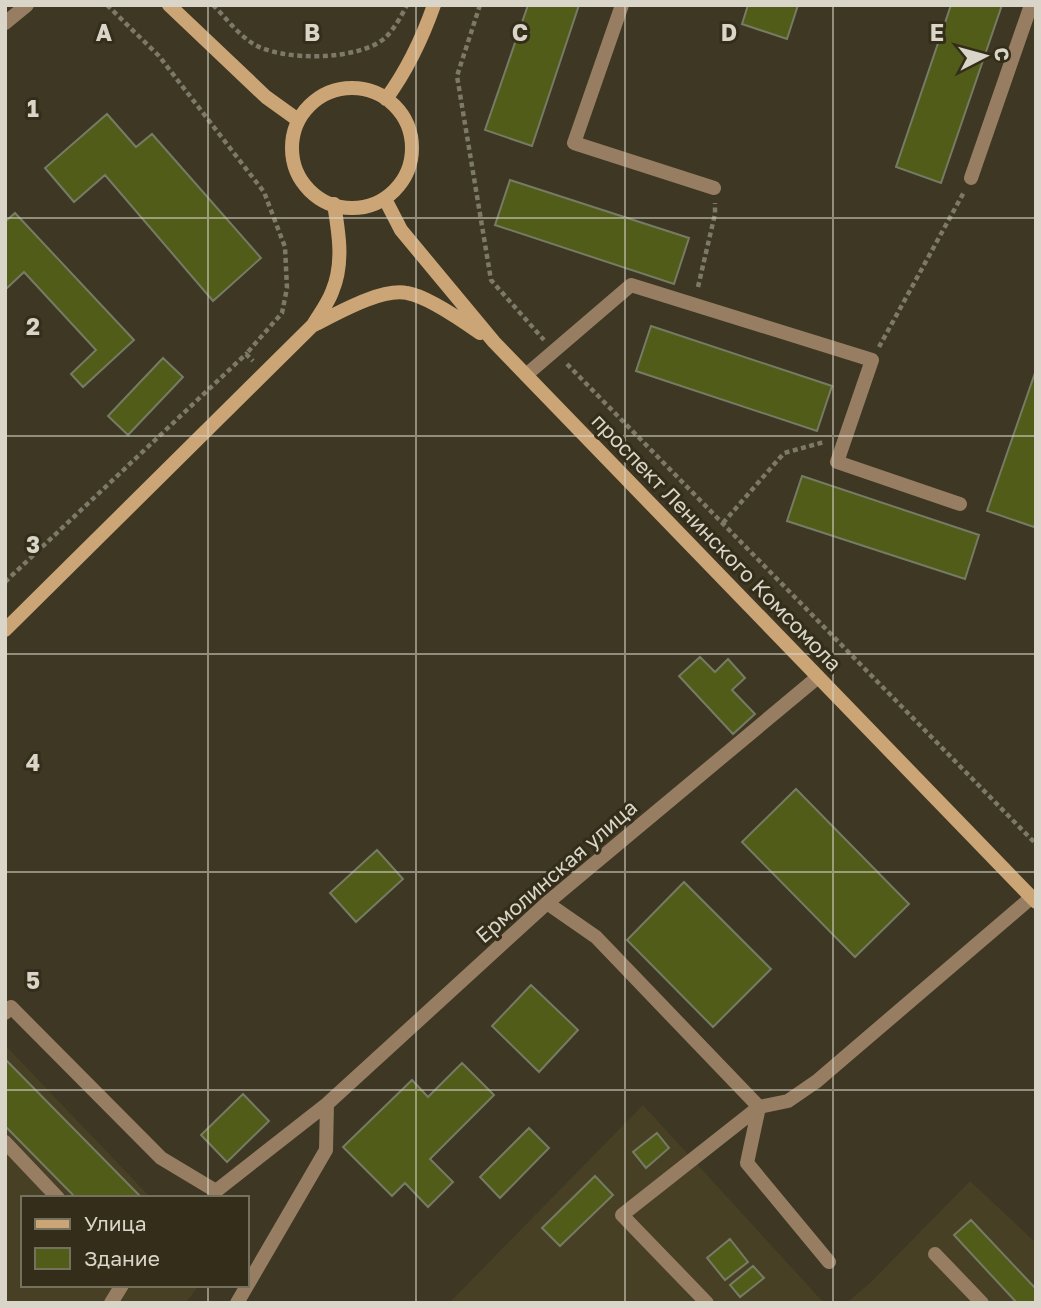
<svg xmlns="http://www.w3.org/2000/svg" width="1041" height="1308" font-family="'Golos Text',sans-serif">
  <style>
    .built { fill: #484024 }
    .building { fill: #525c19; stroke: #767b65; stroke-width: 2 }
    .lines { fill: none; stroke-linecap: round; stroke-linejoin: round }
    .path { stroke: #7d7968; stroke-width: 4.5; stroke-dasharray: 5 3.5; stroke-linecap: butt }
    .lane { stroke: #977e62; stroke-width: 14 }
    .street { stroke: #977e62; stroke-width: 14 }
    .secondary { stroke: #cca577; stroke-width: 14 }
    .grid { fill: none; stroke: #d9d6c9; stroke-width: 2; stroke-opacity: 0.55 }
    .labels { text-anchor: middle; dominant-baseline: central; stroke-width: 6; stroke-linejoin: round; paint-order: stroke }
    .street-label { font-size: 21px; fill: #d9d6c9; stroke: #332d19 }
    .grid-label { font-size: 23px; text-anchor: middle; font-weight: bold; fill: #d9d6c9; stroke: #332d19; stroke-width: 6; stroke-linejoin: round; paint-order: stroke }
  </style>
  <rect width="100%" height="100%" fill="#3d3723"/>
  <path class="built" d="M5,1045L151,1198H23V1285H199L186,1303H5Z
    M643,1105L824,1303H449Z
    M970,1181L1036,1243V1303H846L870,1283Z"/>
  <path class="building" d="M528,5H579L532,146L485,130Z
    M748,5H798L787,39L742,24Z
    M951,5H1002L941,183L896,167Z
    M107,114L136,147L152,134L261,258L213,301L105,175L74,202L45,168Z
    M510,180L689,238L674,284L495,225Z
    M15,213L134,340L83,387L71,374L96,350L24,272L5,290V222Z
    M651,326L832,386L817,431L636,371Z
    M163,358L183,377L128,435L108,416Z
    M1036,370V522L1034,527L987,511Z
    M802,476L979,535L965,579L787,521Z
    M700,657L715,672L728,659L745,678L732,690L755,714L733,734L679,676Z
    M796,789L909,904L855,957L742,842Z
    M377,850L403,879L356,922L330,893Z
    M684,882L771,969L713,1027L627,940Z
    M531,985L578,1030L539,1072L492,1026Z
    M5,1059L139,1195L136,1198H76L5,1126Z
    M462,1063L494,1095L430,1159L453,1182L428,1207L405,1183L392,1196L343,1147L412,1080L428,1097Z
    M243,1094L269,1121L227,1162L201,1135Z
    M529,1128L549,1148L500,1198L480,1177Z
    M657,1133L669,1148L646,1168L633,1152Z
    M595,1176L613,1195L560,1246L542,1228Z
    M971,1220L1036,1289V1303H1017L954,1235Z
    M730,1239L748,1262L725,1280L707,1258Z
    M753,1266L764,1278L740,1297L730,1285Z"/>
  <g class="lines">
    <path class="path" d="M107,5L159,56L264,192L285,247L287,288L282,313L246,354
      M213,5C225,17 237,33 252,43C280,62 361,61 386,37C394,29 402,15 407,5
      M480,5L457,76L491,280L544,340
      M698,287L715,214V203
      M879,347L964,192
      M567,364L1036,844
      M723,523L784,453L824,442
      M5,582L246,354L253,361"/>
    <path class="lane" d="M622,5L574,143L714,188
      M971,178L1031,5
      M526,375L631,285L872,360L837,462L960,504
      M547,903L596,937L759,1107L788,1101L817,1081L1032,897
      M5,1142L58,1198
      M935,1254L982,1303
      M111,1303L122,1285
      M707,1303L622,1215L759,1107L747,1163L829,1262"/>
    <path class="street" d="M5,23L27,5
      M5,1013L11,1007L161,1158L216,1191L327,1104L547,903L818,677
      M237,1303L326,1150L327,1104"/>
    <path class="secondary" d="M169,5L266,97L298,120
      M292 148a60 60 0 1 1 120 0a60 60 0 1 1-120 0Z
      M386,99C408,69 422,39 434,5
      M385,199L401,230L494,342L1036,902
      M314,325C338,313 381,288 407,293C427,296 463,321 480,333
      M5,630L313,325C319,315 328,303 332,292C344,264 339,234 334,204"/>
  </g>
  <path class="grid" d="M208,5V1198M416,5V1303M625,5V1303M833,5V1303M5,218H1036M5,436H1036M5,654H1036M5,872H1036M5,1090H1036M208,1285V1303"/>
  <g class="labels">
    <g class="street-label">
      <text transform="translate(717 542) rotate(46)">проспект Ленинского Комсомола</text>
      <text transform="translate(556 871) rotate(-41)">Ермолинская улица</text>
    </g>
  </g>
  <g class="grid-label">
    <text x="104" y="41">A</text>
    <text x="312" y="41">B</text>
    <text x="520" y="41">C</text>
    <text x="729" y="41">D</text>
    <text x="937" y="41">E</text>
    <text x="33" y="117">1</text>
    <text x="33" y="335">2</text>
    <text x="33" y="553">3</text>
    <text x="33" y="771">4</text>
    <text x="33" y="989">5</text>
  </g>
  <rect width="1041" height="1308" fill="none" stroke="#d9d6c9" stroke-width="14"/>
  <rect x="21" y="1196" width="228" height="91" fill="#332d19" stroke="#75715f" stroke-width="2"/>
  <rect x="35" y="1219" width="35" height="10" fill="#cca577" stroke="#75715f" stroke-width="2"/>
  <text x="84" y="1231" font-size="21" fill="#d9d6c9">Улица</text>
  <rect x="35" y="1248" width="35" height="21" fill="#525c19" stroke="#75715f" stroke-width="2"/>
  <text x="84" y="1266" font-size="21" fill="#d9d6c9">Здание</text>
  <g transform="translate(985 56) rotate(84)" stroke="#332d19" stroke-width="5" paint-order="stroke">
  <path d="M0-5L12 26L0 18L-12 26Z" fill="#d9d6c9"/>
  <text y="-10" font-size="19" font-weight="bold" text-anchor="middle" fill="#d9d6c9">С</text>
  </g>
</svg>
